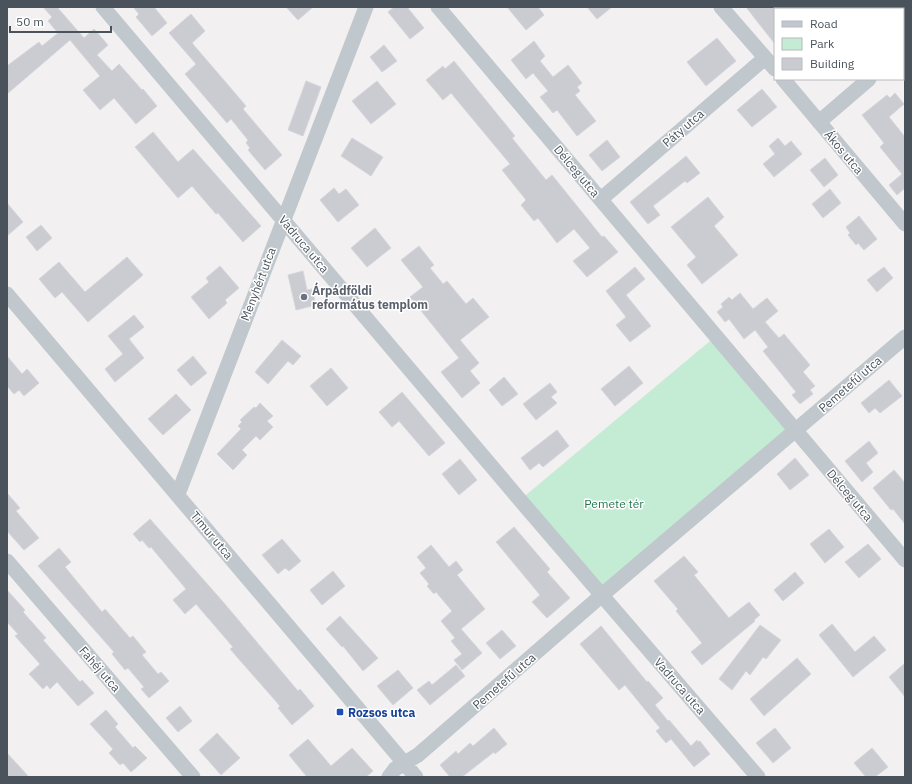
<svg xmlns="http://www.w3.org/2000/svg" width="912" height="784" font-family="'IBM Plex Sans',sans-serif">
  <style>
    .green { fill: #c4ebd4 }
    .building { fill: #cbccd2; stroke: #d5d6db }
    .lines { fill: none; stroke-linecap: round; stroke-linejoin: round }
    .minor { stroke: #c0c7cd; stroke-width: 15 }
    .worship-dot { fill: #6b7280; stroke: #fff; stroke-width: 1.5 }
    .transit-dot { fill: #1a4fb4; stroke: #fff; stroke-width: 1.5 }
    .labels { text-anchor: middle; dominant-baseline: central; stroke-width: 3; stroke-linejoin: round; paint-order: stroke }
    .street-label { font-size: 12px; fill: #4a535c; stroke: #fff }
    .worship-label { font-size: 12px; font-weight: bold; fill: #5b616d; stroke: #fff; text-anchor: start }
    .park-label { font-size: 12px; fill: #21774e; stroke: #fff }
    .transit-label { font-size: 12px; font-weight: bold; fill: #164399; stroke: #fff; text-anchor: start }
  </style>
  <rect width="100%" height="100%" fill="#f2f0f0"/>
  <path class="green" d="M716,336L796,430L602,595L520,500Z"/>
  <path class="building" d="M43,7H57L84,38L94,29L108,45L97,55L112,71L119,64L142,90L143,89L157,106L136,124L114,98L100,110L83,90L100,76L70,40L7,94V66L39,42L42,46L58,33L48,21L52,17Z
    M133,7H154L167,23L152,36L136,17L139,14Z
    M286,7H313L298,20Z
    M394,7H407L424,28L410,39L388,12Z
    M507,7H538L544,15L526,30Z
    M587,7H612L597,19Z
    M746,7H775V44L756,20Z
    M191,14L205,31L192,43L246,106L243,109L282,155L265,170L248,150L250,148L246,143L248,140L231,119L227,123L185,74L196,64L169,33Z
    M717,38L736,61L706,86L687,62Z
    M534,41L545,56L540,61L553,77L568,65L582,83L577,87L580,91L575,95L596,121L577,136L557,110L553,113L540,97L548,91L533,73L526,79L511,60Z
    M384,45L397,61L382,72L370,57Z
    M454,61L515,136L512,138L546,180L552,175L602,237L604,236L618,252L587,277L573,261L590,248L574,229L557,243L538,218L534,221L521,205L526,200L502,170L510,164L451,93L443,100L426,80L443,66L445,69Z
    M306,81L321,87L303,136L288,130Z
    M377,81L396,104L371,124L352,101Z
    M762,89L777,107L752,127L737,110Z
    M895,93L904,104L889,117L905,137V188L897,195L889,185L902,174L880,147L884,143L862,115L887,95L890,98Z
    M153,132L178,162L193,149L261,226L243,242L218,213L216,214L192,186L178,198L135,147Z
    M352,138L383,157L371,176L341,156Z
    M778,138L785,146L791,141L802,154L774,177L763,164L775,154L769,146Z
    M607,140L620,157L602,171L589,155Z
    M686,156L700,173L687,183L685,181L653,206L660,215L648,224L630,202Z
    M825,158L838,175L824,187L810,170Z
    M334,188L339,194L346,189L359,205L338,222L320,200Z
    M830,189L841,203L823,218L812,204Z
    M708,197L724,217L714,226L738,255L702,284L687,265L696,257L671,227Z
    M7,203L23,222L7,236Z
    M859,216L877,239L864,250L858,243L856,245L848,235L850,233L846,227Z
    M41,225L52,238L37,251L26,237Z
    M375,228L391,248L367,267L351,248Z
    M419,246L434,265L430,268L443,284L447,281L466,304L473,298L489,317L460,340L479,363L470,371L480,383L462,398L441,372L459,358L410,297L423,287L401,260Z
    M127,257L143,275L88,322L62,292L55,298L39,279L59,262L85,292Z
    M220,266L239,288L225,300L227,303L209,319L191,297L209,282L206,278Z
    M635,267L645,279L626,295L651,326L630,342L616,325L626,317L606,291Z
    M884,267L893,278L877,292L867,280Z
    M303,271L307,290L312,289L316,305L296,310L288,275Z
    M740,293L753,309L767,298L778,311L765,322L779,338L784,334L810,365L803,372L815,386L810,390L813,394L800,404L792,395L796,392L763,351L768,347L755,330L744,339L729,319L725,322L717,312L723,307L721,304L729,297L732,300Z
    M134,315L144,327L129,339L144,358L115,382L105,369L123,354L108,336Z
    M282,340L301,356L293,365L288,361L268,384L255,372Z
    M7,356L22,374L27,369L39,383L24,396L19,390L14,394L7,386Z
    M193,356L207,373L191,386L177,370Z
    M629,366L643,383L615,406L601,389Z
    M331,368L348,388L327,406L310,386Z
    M504,377L518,394L502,406L489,390Z
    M889,380L902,396L880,413L875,408L869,413L861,403Z
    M550,383L557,392L551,397L557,403L536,420L523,404Z
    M402,392L445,443L429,456L399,421L392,427L379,412Z
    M176,394L191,410L163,435L148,419Z
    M260,403L273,416L267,421L273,427L260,440L256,436L242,450L247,455L233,470L217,454L241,429L238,426L242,422L240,420L254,407L256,408Z
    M557,430L569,446L543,467L539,463L530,470L521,458Z
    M869,441L878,453L866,463L873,472L862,482L845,461Z
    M795,458L809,475L790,490L777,474Z
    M460,459L477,480L459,495L442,474Z
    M894,470L905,483V524L893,509L891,510L873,488Z
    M7,493L20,508L16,511L39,538L24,550L7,531Z
    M150,519L224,603L298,691L300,689L314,706L292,725L278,708L280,706L230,649L233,647L196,604L185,614L173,600L186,589L151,547L149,548L142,540L140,542L133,534Z
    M514,527L550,569L547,572L570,598L547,618L532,602L540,595L496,542Z
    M829,529L844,547L825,563L810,544Z
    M282,539L301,561L289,571L285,568L278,574L262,555Z
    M868,544L881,559L859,578L845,562Z
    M431,545L449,567L456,561L463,570L457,575L485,609L461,629L482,653L462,670L454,660L462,654L451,641L455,638L441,621L452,611L436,592L434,594L427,586L429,584L420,573L426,568L417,557Z
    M59,548L71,562L65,567L102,612L105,609L130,638L133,636L146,652L142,655L158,674L161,672L169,681L149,698L141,689L144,687L128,668L125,670L112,654L114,652L38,566Z
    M684,556L698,572L694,575L729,618L749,602L760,615L754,620L755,621L702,665L691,652L702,643L676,611L678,609L654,581Z
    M333,571L345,586L322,605L310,590Z
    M795,572L804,583L783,601L774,590Z
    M7,590L25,610L23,612L46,638L43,640L80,682L82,680L94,693L78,706L57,682L50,689L47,685L43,689L29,674L40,664L15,636L18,634L7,622Z
    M340,616L378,658L363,671L343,646L342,647L326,629Z
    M832,624L855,652L874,636L886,650L853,677L819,635Z
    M760,625L781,640L766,659L763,657L750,675L746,671L732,690L719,679Z
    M601,626L647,682L648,681L663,698L655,705L668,721L669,720L691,746L697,740L698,742L700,741L710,754L694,767L671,739L666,743L656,731L660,728L625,685L619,690L580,644Z
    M502,630L516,646L500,659L486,643Z
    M797,658L811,674L764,716L750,699Z
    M905,663V697L889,677Z
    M456,665L465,676L430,705L417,690L429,681L432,685Z
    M398,670L413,688L393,705L377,686Z
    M180,706L192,721L178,732L166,718Z
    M106,710L118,724L115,727L133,748L135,746L147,758L131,772L123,763L120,765L109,753L113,749L90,724Z
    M494,728L507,744L495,754L494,752L462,777H450L440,765L456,751L458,754L470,743L473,746Z
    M775,728L791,748L773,763L756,743Z
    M217,733L240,758L221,775L199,750Z
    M308,739L331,766L352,748L373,771L366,777H307L289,755Z
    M872,748L888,767L875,777H866L854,763Z
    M7,753L29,777H7Z"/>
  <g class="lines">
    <path class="minor" d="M103,7L520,500L758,777
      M438,7L905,560
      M721,7L775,69
      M903,50L905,49
      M783,79L905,224
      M819,122L869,79
      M601,199L765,58
      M7,294L416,777
      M178,494L366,7
      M7,561L193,777
      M389,777L395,769L418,755L602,595L905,337"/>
  </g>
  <circle class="worship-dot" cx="304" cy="297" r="4"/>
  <rect class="transit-dot" x="336" y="708" width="8" height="8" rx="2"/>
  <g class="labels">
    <g class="street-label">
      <text transform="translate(683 128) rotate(-41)">Páty utca</text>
      <text transform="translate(844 152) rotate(50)">Ákos utca</text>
      <text transform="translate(577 171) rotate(50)">Délceg utca</text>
      <text transform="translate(304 244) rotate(50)">Vadruca utca</text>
      <text transform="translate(258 284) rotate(-69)">Menyhért utca</text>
      <text transform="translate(850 384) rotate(-41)">Pemetefű utca</text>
      <text transform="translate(850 495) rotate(50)">Délceg utca</text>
      <text transform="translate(212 535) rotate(50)">Timur utca</text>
      <text transform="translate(100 669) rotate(49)">Fahéj utca</text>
      <text transform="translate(504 681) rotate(-41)">Pemetefű utca</text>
      <text transform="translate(680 686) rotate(49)">Vadruca utca</text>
    </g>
    <g class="worship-label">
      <text x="312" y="290">Árpádföldi<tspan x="312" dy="14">református templom</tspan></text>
    </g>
    <g class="park-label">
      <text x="614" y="503">Pemete tér</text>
    </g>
    <g class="transit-label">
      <text x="348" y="712">Rozsos utca</text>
    </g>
  </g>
  <rect width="912" height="784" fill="none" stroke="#4a535c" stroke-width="16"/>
  <rect x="774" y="8" width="130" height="72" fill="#ffffff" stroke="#b7babe"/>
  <rect x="782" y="21" width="20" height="6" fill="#c0c7cd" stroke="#b7babe"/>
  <text x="810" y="28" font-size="12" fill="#4a535c">Road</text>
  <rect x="782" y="38" width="20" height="12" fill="#c4ebd4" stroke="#b7babe"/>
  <text x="810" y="48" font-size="12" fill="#4a535c">Park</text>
  <rect x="782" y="58" width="20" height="12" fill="#cbccd2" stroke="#b7babe"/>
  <text x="810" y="68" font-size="12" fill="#4a535c">Building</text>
  <path d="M10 26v6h101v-6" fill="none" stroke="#4a535c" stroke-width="2"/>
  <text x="16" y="26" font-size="12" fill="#4a535c" stroke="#ffffff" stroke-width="3" paint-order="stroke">50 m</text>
</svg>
